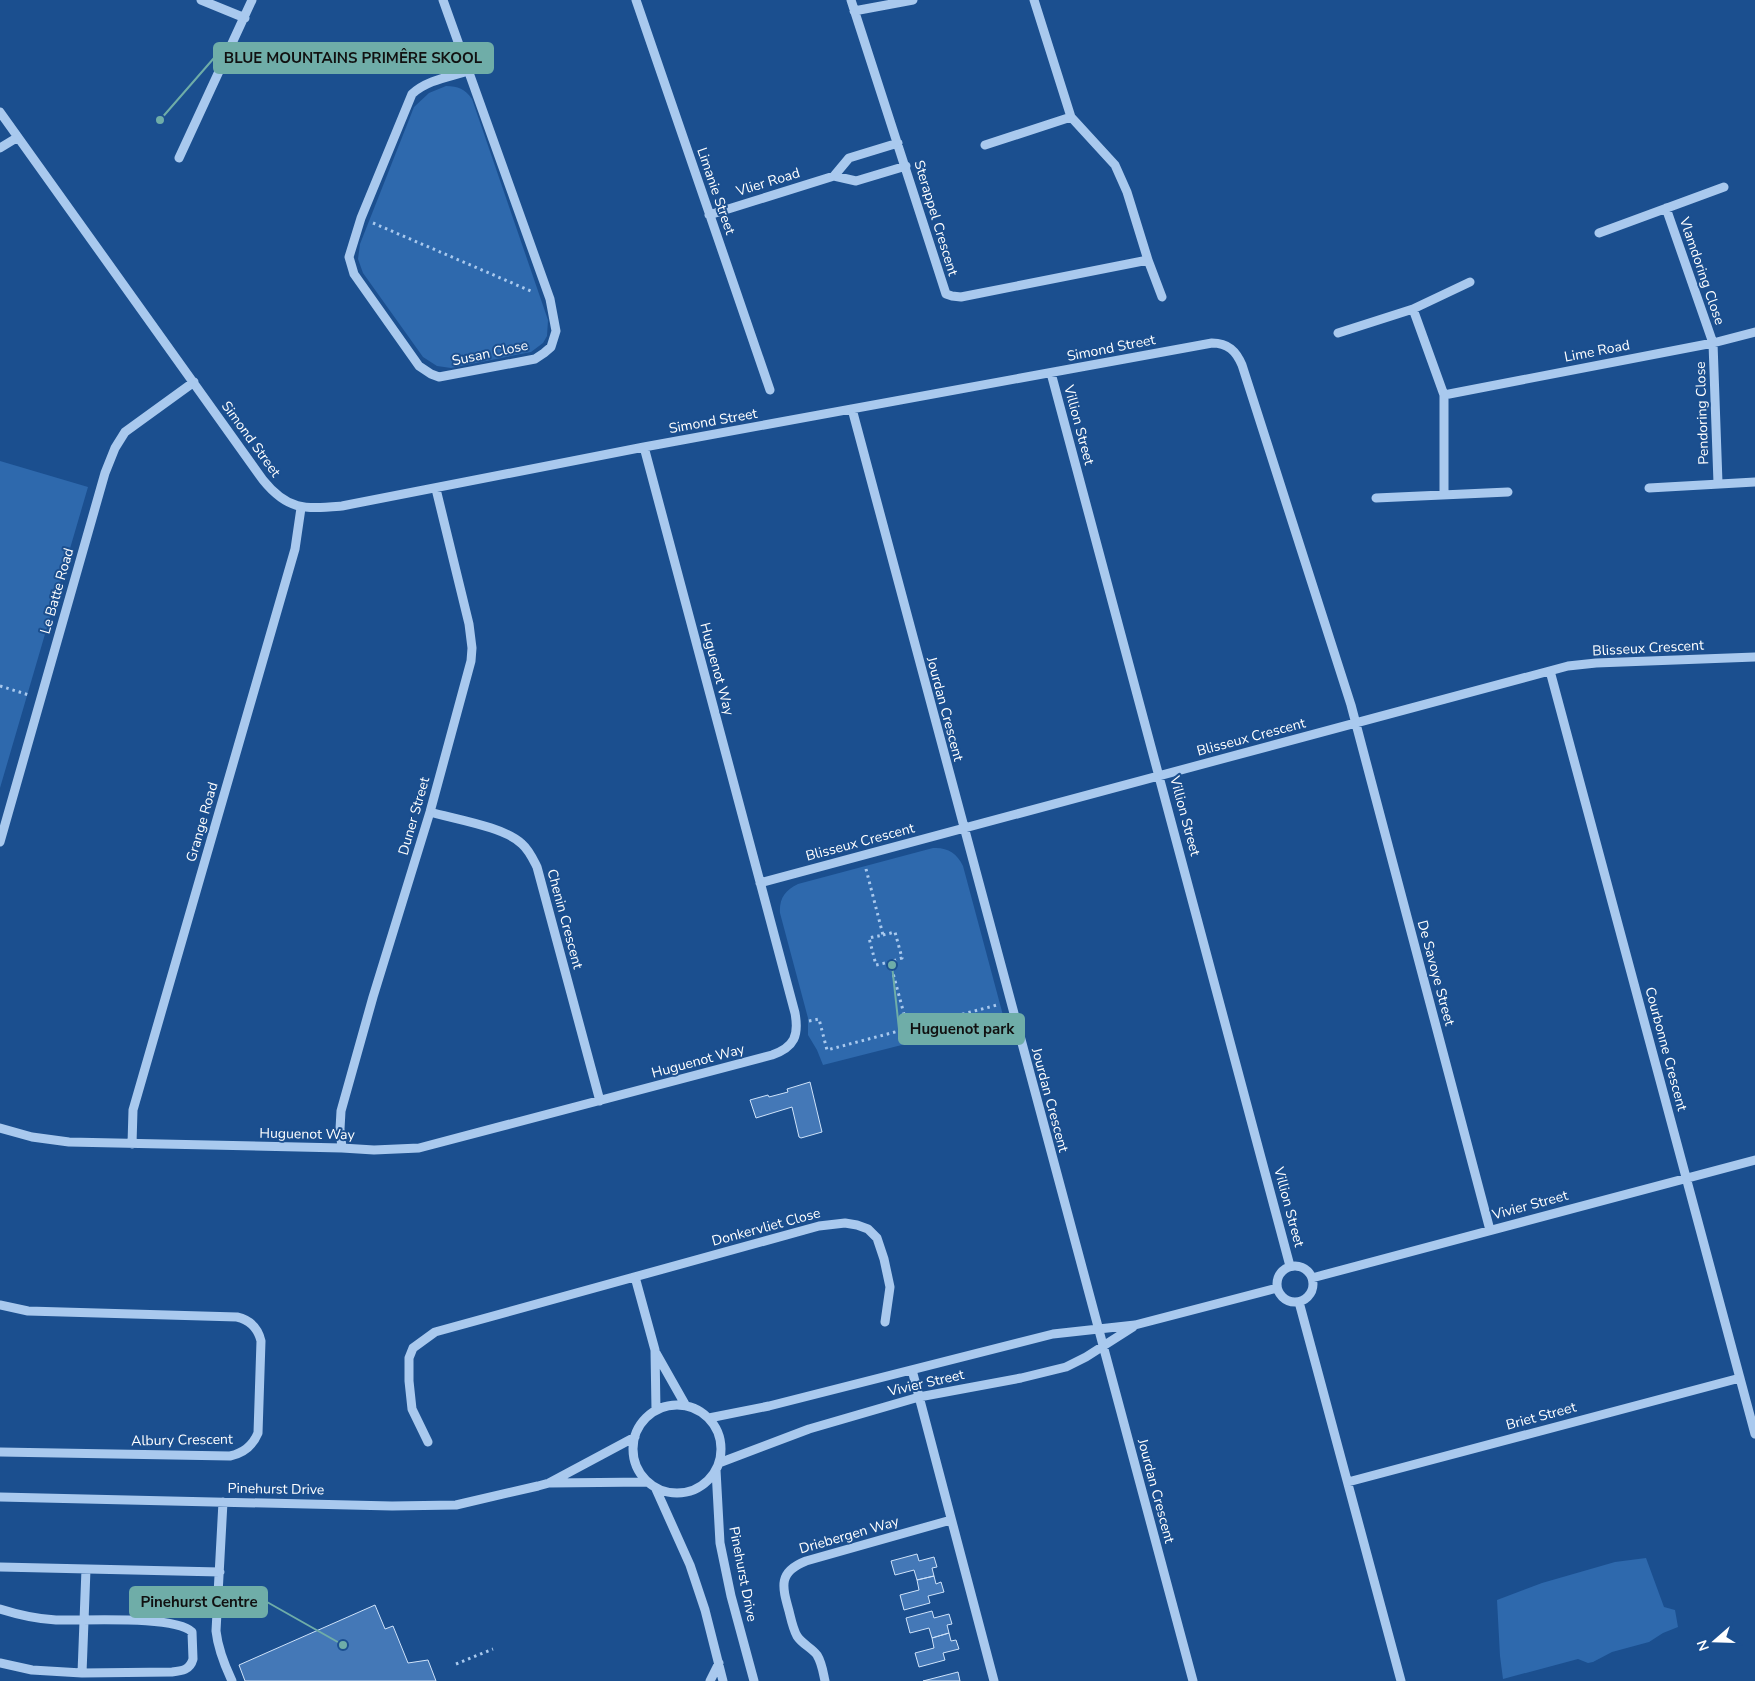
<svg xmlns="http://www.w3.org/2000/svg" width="1755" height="1681" font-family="'Nunito Sans',sans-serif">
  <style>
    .green { fill: #2e69ad }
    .building { fill: #4478b7; stroke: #cfe3fa }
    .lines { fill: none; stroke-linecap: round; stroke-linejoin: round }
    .path { stroke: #a9c9ee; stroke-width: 3; stroke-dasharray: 2.5 4; stroke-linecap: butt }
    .minor { stroke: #a9c9ee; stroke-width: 9 }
    .labels { text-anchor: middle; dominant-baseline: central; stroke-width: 4; stroke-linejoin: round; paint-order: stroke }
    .street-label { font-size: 14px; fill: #fff; stroke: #1b4f8f }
    .leader { fill: none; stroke: #6fada8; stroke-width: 2 }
    .callout-dot { fill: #6fada8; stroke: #1b4f8f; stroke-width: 2 }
    .callout { fill: #6fada8; stroke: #6fada8; stroke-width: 2 }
    .callout-label { font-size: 15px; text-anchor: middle; font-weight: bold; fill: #111 }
  </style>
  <rect width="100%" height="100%" fill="#1b4f8f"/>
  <path class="green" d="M446,86C458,86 465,89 472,99L548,320L547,336L543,343L531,352L451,368L437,366L423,357L363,273L358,259L360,244L414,107L429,93Z
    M0,461L88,487L0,788Z
    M933,848C947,847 957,853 963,866L1004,1019L823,1065L817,1050L808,1035V1018L780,913C779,899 785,890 798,884Z
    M1646,1558L1664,1607L1675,1610L1678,1627L1663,1633L1649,1642L1612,1652L1593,1662L1588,1663L1578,1659L1503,1679L1500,1656L1497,1600L1542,1583L1615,1562Z"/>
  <path class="building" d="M810,1082L822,1132L801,1138L799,1137L792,1107L756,1118L750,1100L768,1095L769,1097L788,1092L787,1089Z
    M917,1554L919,1561L934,1557L937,1567L932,1568L934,1576L917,1580L914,1570L895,1575L891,1561Z
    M934,1576L936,1584L941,1582L944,1592L928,1596L930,1603L904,1610L900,1595L919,1590L917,1580Z
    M375,1605L385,1629L393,1626L408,1663L428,1660L436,1681H245L239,1665Z
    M932,1611L934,1618L949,1614L952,1624L947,1625L949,1633L932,1638L929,1628L910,1633L906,1618Z
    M949,1633L951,1641L956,1640L959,1649L943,1653L945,1660L919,1667L915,1653L934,1648L932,1638Z
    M958,1672L960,1681H923Z"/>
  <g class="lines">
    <path class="path" d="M373,223L533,292
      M0,686L29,695
      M866,869L883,935L869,938L876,965L890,962
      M883,935L895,932L902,958L890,962L908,1029
      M809,1021L819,1019L827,1050L997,1005
      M456,1664L493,1649"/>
    <path class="minor" d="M201,0L245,18
      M443,0L550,299L556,331L551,347L544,353L535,359L439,377L431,374L419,366L354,274L349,257L361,218L412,94C427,80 449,77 468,71
      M636,0L770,390
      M851,0L946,294L952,296L961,297L1148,260
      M1034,0L1071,117L1115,165L1127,192L1148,260L1162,297
      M854,11L913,0
      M0,112L263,480C288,511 305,509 342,506L644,447L1212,343C1228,343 1236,351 1242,365L1351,705L1490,1230
      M985,145L1071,117
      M0,148L18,137
      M179,158L252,0
      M834,176L849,158L898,143
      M1666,208L1713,343L1718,483
      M709,215L834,176L856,181L906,166
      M1599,233L1724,187
      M1413,309L1444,395V494
      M1338,333L1413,309L1470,282
      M1051,373L1290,1266
      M1444,395L1713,343L1755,332
      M852,409L1193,1681
      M1649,488L1755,482
      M1376,498L1508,492
      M1550,671L1755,1434
      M430,812C454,819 505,827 522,844C529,850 533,859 537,867L600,1101
      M0,842L105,473L115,448L125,432L194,382
      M760,883L1568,666L1596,663L1755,657
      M0,1128L32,1137L69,1142L342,1148L374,1150L419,1148L772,1055C795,1047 799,1035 795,1013L644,447
      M132,1144L133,1110L295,549L301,508
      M342,1148L340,1129L341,1111L373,997L430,812L471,661L472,648L469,624L436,489
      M1277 1284a18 18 0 1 1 36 0a18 18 0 1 1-36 0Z
      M635,1277L655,1350L656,1410
      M1312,1278L1755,1160
      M1299,1302L1401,1681
      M0,1305L28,1311L237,1317C250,1320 258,1328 261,1341L258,1433C253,1445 244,1453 230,1456L0,1452
      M656,1353L686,1406
      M912,1370L994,1681
      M633 1449a44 44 0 1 1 88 0a44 44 0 1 1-88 0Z
      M709,1418L769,1406L1053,1334L1135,1325L1277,1288
      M428,1442L412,1409L409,1381V1358L413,1348L435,1332L819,1226L845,1223L857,1225L868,1229L877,1238L884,1259L890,1287L885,1322
      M719,1463L809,1429L919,1397L1021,1378L1066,1367L1086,1357L1133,1327
      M716,1470L720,1543L731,1596L754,1681
      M1348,1482L1740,1378
      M550,1483L648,1482
      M655,1487L690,1565L705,1610L723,1681
      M0,1497L392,1506L456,1505L538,1486L549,1483L635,1437
      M223,1502L216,1631C218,1649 224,1664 232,1681
      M0,1567L220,1572
      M0,1609C19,1615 37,1619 56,1620C83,1621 175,1615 192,1632L193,1659C190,1670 182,1671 172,1672L82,1673
      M0,1663L32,1670L82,1673L86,1569
      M710,1681L719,1663
      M825,1681C823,1672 822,1663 817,1655C812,1648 802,1644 797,1636C793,1629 791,1619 789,1611C782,1586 778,1572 806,1561L951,1520"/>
  </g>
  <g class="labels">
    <g class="street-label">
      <text transform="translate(768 182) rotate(-17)">Vlier Road</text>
      <text transform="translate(716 191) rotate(71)">Limanie Street</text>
      <text transform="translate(936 218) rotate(73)">Sterappel Crescent</text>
      <text transform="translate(1702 271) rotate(71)">Vlamdoring Close</text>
      <text transform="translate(1111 348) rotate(-11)">Simond Street</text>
      <text transform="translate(1597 351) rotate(-11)">Lime Road</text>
      <text transform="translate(490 353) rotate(-12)">Susan Close</text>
      <text transform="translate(1702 413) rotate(-92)">Pendoring Close</text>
      <text transform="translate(713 421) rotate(-10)">Simond Street</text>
      <text transform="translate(1079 425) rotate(75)">Villion Street</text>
      <text transform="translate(251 439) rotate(54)">Simond Street</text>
      <text transform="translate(57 591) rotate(-74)">Le Batte Road</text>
      <text transform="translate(1648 648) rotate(-3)">Blisseux Crescent</text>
      <text transform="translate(717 669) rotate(75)">Huguenot Way</text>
      <text transform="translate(945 709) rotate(75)">Jourdan Crescent</text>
      <text transform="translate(1251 737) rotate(-15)">Blisseux Crescent</text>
      <text transform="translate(414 816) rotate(-74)">Duner Street</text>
      <text transform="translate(1185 816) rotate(75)">Villion Street</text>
      <text transform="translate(202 822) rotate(-74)">Grange Road</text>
      <text transform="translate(860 842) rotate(-15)">Blisseux Crescent</text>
      <text transform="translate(565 919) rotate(75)">Chenin Crescent</text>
      <text transform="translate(1436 973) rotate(75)">De Savoye Street</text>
      <text transform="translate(1666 1049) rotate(75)">Courbonne Crescent</text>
      <text transform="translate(698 1061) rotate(-15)">Huguenot Way</text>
      <text transform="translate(1050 1100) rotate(75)">Jourdan Crescent</text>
      <text transform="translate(307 1134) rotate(1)">Huguenot Way</text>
      <text transform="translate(1530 1205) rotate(-15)">Vivier Street</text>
      <text transform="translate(1289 1207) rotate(75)">Villion Street</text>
      <text transform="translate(766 1227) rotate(-15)">Donkervliet Close</text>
      <text transform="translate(926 1383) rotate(-13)">Vivier Street</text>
      <text transform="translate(1541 1416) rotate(-15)">Briet Street</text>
      <text transform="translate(182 1440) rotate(-1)">Albury Crescent</text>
      <text transform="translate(276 1489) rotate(1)">Pinehurst Drive</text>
      <text transform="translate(1156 1491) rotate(75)">Jourdan Crescent</text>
      <text transform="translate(849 1535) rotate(-16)">Driebergen Way</text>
      <text transform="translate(743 1574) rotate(79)">Pinehurst Drive</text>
    </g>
  </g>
  <path class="leader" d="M160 120L214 58M892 965L899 1029M343 1645L267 1602"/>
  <g class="callout-dot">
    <circle cx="160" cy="120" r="5"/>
    <circle cx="892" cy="965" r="5"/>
    <circle cx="343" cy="1645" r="5"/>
  </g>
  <g class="callout">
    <rect x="214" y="43" width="279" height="30" rx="5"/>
    <rect x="899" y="1014" width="125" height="30" rx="5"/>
    <rect x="130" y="1587" width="137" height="30" rx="5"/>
  </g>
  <g class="callout-label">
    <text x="353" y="63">BLUE MOUNTAINS PRIMÊRE SKOOL</text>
    <text x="962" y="1034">Huguenot park</text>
    <text x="199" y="1607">Pinehurst Centre</text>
  </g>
  <g transform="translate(1715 1641) rotate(250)" stroke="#1b4f8f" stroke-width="4" paint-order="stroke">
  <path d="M0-4L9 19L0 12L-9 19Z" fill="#ffffff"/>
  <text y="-8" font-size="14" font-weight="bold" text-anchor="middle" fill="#ffffff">N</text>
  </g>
</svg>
